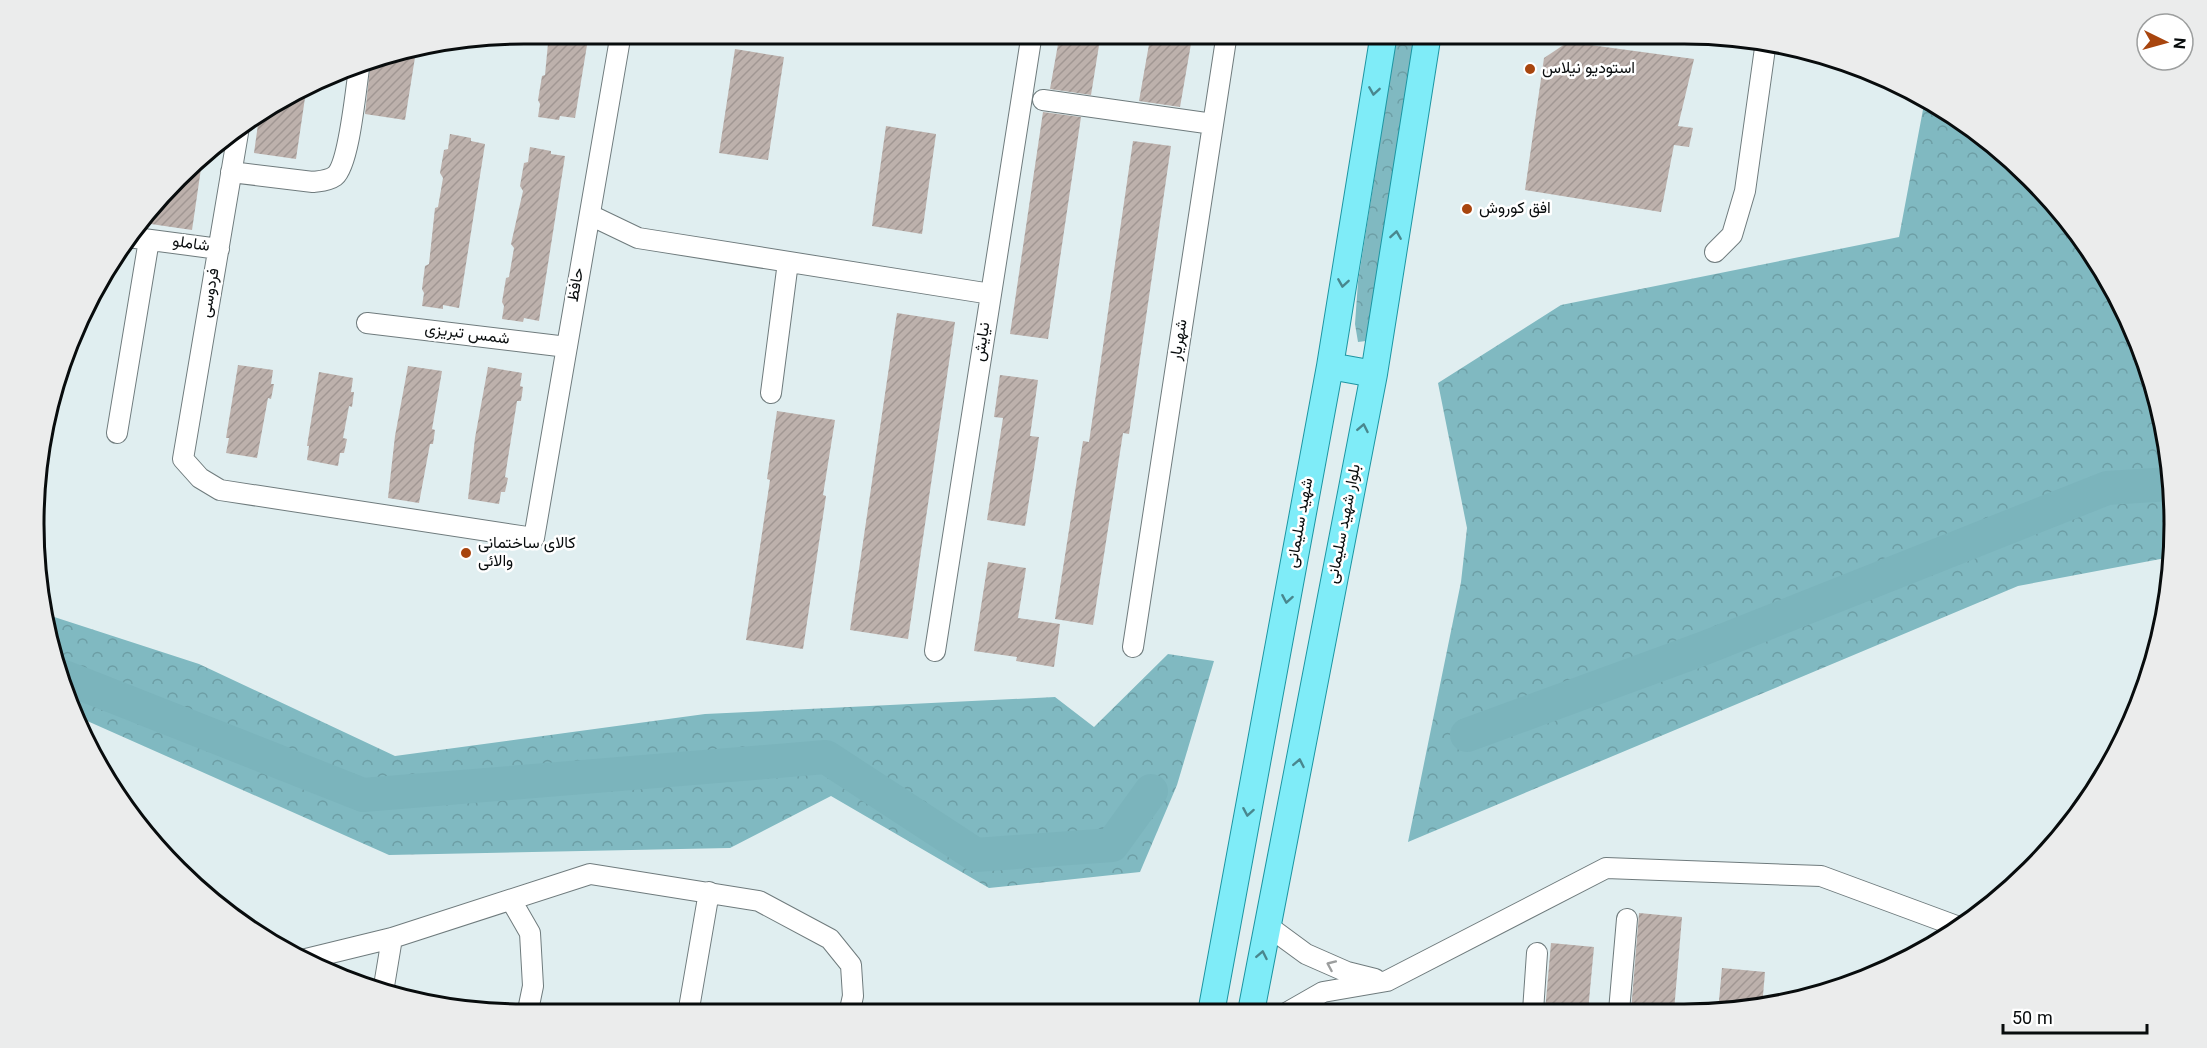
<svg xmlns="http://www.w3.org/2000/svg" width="2207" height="1048" font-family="Georgia,Vazirmatn,serif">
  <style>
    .forest { fill: url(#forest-crowns) }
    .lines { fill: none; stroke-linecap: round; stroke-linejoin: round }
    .river { stroke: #7bb4bc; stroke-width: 34 }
    .building { fill: url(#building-hatch) }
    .minor-casing { stroke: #6f7b7d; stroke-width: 22 }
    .major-casing { stroke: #1d95a2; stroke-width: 28 }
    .minor { stroke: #fff; stroke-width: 20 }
    .major { stroke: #7fecf8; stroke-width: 26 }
    .oneway { stroke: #49878e }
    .oneway2 { stroke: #9c9e9e }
    .poi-dot { fill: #a8450e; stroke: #fff; stroke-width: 2 }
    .labels { text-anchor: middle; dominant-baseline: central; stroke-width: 5; stroke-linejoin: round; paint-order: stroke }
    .poi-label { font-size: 16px; fill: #080c0d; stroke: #fff; text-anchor: start }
    .street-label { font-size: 16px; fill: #080c0d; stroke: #fff }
    .rim { fill: none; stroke: #080c0d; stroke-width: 3 }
  </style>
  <defs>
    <pattern id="forest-crowns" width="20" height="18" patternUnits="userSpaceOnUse" patternTransform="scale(1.5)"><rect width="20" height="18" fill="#80b9c1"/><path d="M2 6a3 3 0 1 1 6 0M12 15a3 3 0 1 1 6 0" fill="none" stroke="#6d9ea5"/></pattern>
    <pattern id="building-hatch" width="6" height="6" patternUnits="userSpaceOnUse" patternTransform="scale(1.5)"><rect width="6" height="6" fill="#bdb1ac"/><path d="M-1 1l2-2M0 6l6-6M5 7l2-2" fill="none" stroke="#a19793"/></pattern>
  </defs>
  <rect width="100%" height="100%" fill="#e0eef0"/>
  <path class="forest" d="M1397,33H1415L1366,341L1358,342L1355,324L1358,282Z
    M1925,99L1956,116L2030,177L2091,252L2137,336L2165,429L2174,524L2171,557L2018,586L1408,842L1461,582L1467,528L1438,383L1561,305L1899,237Z
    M45,614L199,664L395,756L705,714L1055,697L1094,727L1168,654L1214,661L1177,785L1140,872L989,888L831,796L730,848L389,855L76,716Z"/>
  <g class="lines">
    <path class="river" d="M64,677L363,795L826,757L976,855L1112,845L1151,791
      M1467,735L1702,649L2107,488L2170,484"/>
  </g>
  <path class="building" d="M549,33H589L575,118L560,116L559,120L538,117L540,104L538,100L542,76L545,75Z
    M1060,33H1101L1091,95L1050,89Z
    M1151,33L1192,38L1180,107L1139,101Z
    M1568,42L1694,59L1678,126L1693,128L1689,147L1674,145L1661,212L1525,190L1544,58Z
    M735,49L784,57L768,160L719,153Z
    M416,51L405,120L365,114L371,58Z
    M306,91L296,159L254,153L259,117Z
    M1043,112L1081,117L1048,339L1010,334Z
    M886,126L936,134L922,234L872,226Z
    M450,134L471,138V141L485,144L459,308L443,305V309L422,306L424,293L422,289L425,266L429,264L435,208L438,207L443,178L440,173L444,150L448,149Z
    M1133,141L1171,146L1129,434L1123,433L1093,625L1055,619L1083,441L1089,442Z
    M530,147L551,151V154L565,156L539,321L524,318L523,322L502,319L504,306L502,302L506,278L509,277L514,248L511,244L523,191L520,186L524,163L528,162Z
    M203,155L192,230L144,223L145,214L155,201Z
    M897,313L955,322L908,639L850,630Z
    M238,365L273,370L271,384H274L271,399L268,398L257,458L226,453L229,438H226Z
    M408,366L442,371L432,429L435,430L433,444H430L419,503L388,498L395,436Z
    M488,367L522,373L520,386L523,387L521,401H517L505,477L508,478L505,492H501L499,504L468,499L475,438Z
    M319,372L353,378L351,392H354L352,407L349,406L343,438L347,439L344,453H340L338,466L307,460L309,446H307Z
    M1000,375L1038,380L1030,436L1039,437L1025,526L987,520L1003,418L994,417Z
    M777,411L835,420L823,495L826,496L803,649L746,640L770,480L767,479Z
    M988,562L1026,568L1018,618L1060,624L1054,667L1016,661L1017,657L974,651Z
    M1639,913L1682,917L1674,1011H1631Z
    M1551,943L1594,947L1588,1011H1545Z
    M1722,968L1765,972L1762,1007L1747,1011H1718Z"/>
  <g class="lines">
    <g class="minor-casing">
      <path id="minor" d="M1043,100L1213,124
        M239,127L183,459L200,478L220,490L534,538L621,33
        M231,172L313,182C320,181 328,181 335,176C350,163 356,84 360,62
        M590,215L638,238L991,294
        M128,237L219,249
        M1715,252L1732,235L1745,191L1766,41
        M367,323L567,347
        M771,393L788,262
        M117,433L149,240
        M1133,647L1227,33
        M935,651L1032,33
        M511,900L530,933L533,986L527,1015
        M1268,926L1306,954L1347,972L1375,979
        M306,959L392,938L590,874L759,901L830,939L851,965L853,996L849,1014
        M383,992L392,938
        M1533,1011L1537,953
        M1619,1011L1627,919
        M1288,1012L1323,992L1387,981L1606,868L1821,876L1959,927
        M688,1014L709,892"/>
    </g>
    <g class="major-casing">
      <path id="major" d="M1330,366L1374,374
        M1251,1012L1374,374L1428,33
        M1211,1013L1330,366L1384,33"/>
    </g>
    <use href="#minor" class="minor"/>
    <use href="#major" class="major"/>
  </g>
  <defs><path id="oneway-chevron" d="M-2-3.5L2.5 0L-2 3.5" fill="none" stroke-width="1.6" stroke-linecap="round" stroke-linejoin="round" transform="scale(1.5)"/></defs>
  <g class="oneway">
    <use href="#oneway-chevron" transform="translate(1374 91) rotate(99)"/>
    <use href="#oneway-chevron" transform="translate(1396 235) rotate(-81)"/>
    <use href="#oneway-chevron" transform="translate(1343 283) rotate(99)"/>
    <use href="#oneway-chevron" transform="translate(1363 428) rotate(-79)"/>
    <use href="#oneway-chevron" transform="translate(1287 599) rotate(100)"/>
    <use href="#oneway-chevron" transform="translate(1299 763) rotate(-79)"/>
    <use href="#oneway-chevron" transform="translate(1248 812) rotate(100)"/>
    <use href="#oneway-chevron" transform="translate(1262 955) rotate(-79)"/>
  </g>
  <use class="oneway2" href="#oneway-chevron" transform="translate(1331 965) rotate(-156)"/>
  <g class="poi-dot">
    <circle cx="1530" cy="69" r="6"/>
    <circle cx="1467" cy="209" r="6"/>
    <circle cx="466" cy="553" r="6"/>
  </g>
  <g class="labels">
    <g class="poi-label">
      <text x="1542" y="69">استودیو نیلاس</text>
      <text x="1479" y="209">افق کوروش</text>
      <text x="478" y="544">کالای ساختمانی<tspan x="478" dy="18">والائی</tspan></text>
    </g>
    <g class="street-label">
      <text transform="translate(191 245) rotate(8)">شاملو</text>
      <text transform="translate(577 285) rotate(-80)">حافظ</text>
      <text transform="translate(211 293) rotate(-80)">فردوسی</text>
      <text transform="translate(467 335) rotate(7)">شمس تبریزی</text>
      <text transform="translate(1180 340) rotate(-81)">شهریار</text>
      <text transform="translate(983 342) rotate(-81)">نیایش</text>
      <text transform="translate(1301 523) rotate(-80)">شهید سلیمانی</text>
      <text transform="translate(1345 524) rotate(-79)">بلوار شهید سلیمانی</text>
    </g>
  </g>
  <path d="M0 0H2207V1048H0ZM524 44H1684A480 480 0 0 1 2164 524V524A480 480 0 0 1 1684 1004H524A480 480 0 0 1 44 524V524A480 480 0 0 1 524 44Z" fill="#ebecec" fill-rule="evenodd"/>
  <path class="rim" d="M524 44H1684A480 480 0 0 1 2164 524V524A480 480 0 0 1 1684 1004H524A480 480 0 0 1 44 524V524A480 480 0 0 1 524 44Z"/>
  <g transform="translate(2165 42) rotate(95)"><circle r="28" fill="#ffffff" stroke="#9c9e9e" stroke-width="1.5"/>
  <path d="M0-4.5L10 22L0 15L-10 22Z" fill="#a8450e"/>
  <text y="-9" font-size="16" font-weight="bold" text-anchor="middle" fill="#080c0d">N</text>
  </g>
  <path d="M2003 1024v9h144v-9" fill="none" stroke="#080c0d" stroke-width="3"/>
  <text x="2012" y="1024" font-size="18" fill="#080c0d" stroke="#ffffff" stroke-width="4.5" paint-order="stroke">50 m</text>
</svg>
